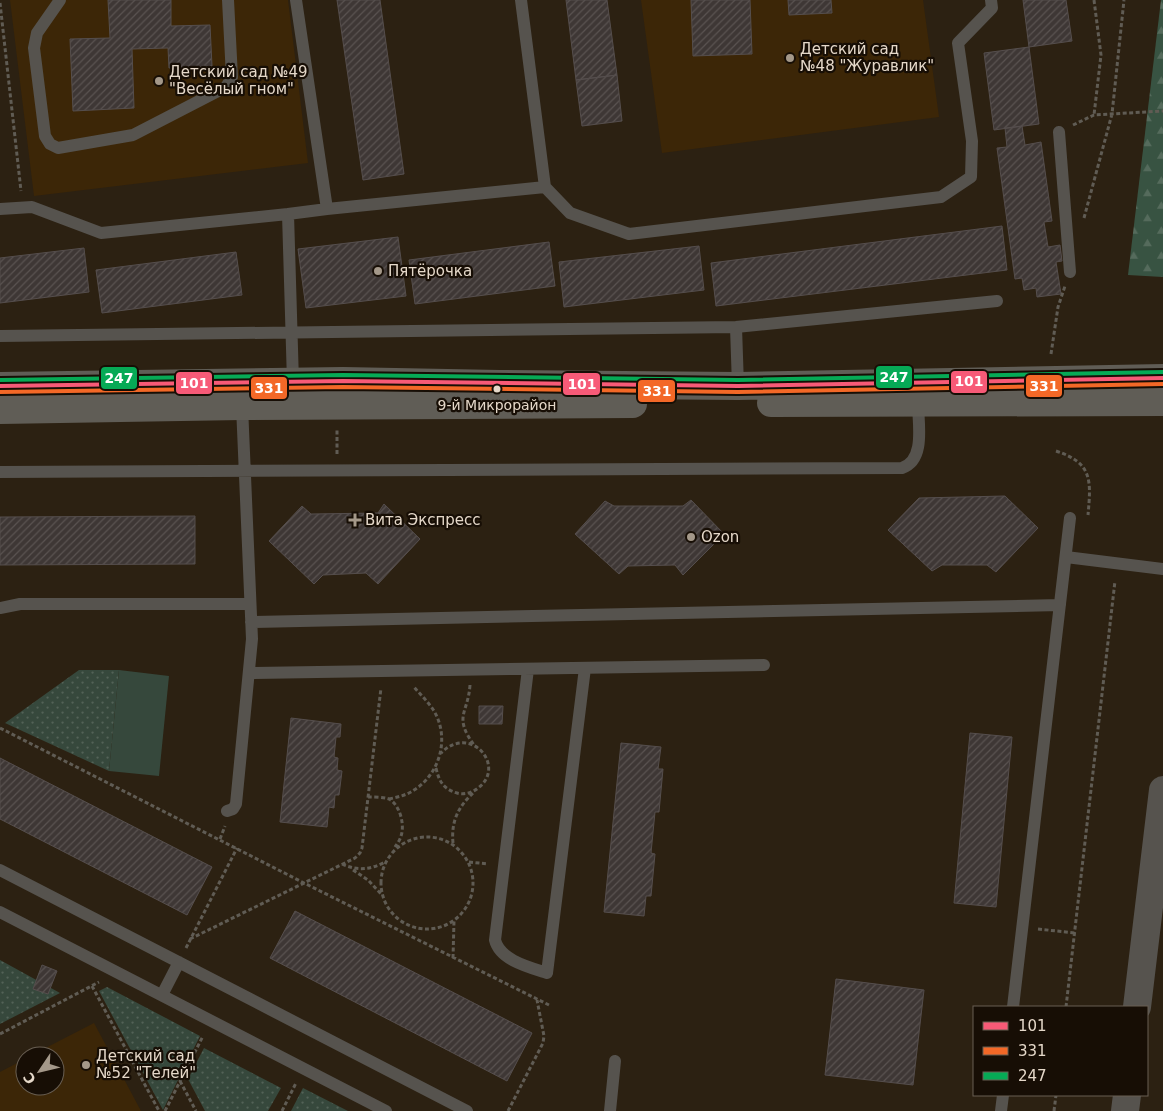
<svg xmlns="http://www.w3.org/2000/svg" width="1163" height="1111" font-family="'DejaVu Sans',sans-serif">
  <style>
    .built { fill: #3c2607 }
    .grass { fill: url(#grass-dots) }
    .forest { fill: url(#forest-firs) }
    .garden { fill: #36483c }
    .building { fill: url(#building-hatch); stroke: #554e4d }
    .lines { fill: none; stroke-linecap: round; stroke-linejoin: round }
    .path { stroke: #605c54; stroke-width: 3; stroke-dasharray: 4 2.5; stroke-linecap: butt }
    .service { stroke: #56534e; stroke-width: 12 }
    .tertiary { stroke: #56534e; stroke-width: 28 }
    .secondary { stroke: #605d56; stroke-width: 28 }
    .bus-1-casing { stroke: #170e05; stroke-width: 8 }
    .bus-2-casing { stroke: #170e05; stroke-width: 8 }
    .bus-3-casing { stroke: #170e05; stroke-width: 8 }
    .bus-1 { stroke: #f75a77; stroke-width: 4 }
    .bus-2 { stroke: #f36827; stroke-width: 4 }
    .bus-3 { stroke: #06aa56; stroke-width: 4 }
    .poi-dot { fill: #a49889; stroke: #170e05; stroke-width: 2 }
    .bus-dot { fill: #e5d8c9; stroke: #170e05; stroke-width: 2 }
    .labels { text-anchor: middle; dominant-baseline: central; stroke-width: 4.5; stroke-linejoin: round; paint-order: stroke }
    .bus-label { font-size: 14px; fill: #e5d8c9; stroke: #170e05 }
    .poi-label { font-size: 15px; fill: #e5d8c9; stroke: #170e05; text-anchor: start }
    .line-badge { stroke: #170e05; stroke-width: 2 }
    .badge-label { font-size: 14px; text-anchor: middle; font-weight: bold; fill: #fff }
  </style>
  <defs>
    <pattern id="grass-dots" width="8" height="8" patternUnits="userSpaceOnUse" patternTransform="scale(1.25)"><rect width="8" height="8" fill="#36483c"/><path d="M2 2h.1M6 6h.1" fill="none" stroke="#536257" stroke-width="1.8" stroke-linecap="round"/></pattern>
    <pattern id="forest-firs" width="22" height="20" patternUnits="userSpaceOnUse" patternTransform="scale(1.25)"><rect width="22" height="20" fill="#385342"/><path d="M5 1l3.5 6h-7zM16 11l3.5 6h-7z" fill="#556b5c"/></pattern>
    <pattern id="building-hatch" width="6" height="6" patternUnits="userSpaceOnUse" patternTransform="scale(1.25)"><rect width="6" height="6" fill="#3e3735"/><path d="M-1 1l2-2M0 6l6-6M5 7l2-2" fill="none" stroke="#5a5351"/></pattern>
  </defs>
  <rect width="100%" height="100%" fill="#2c2112"/>
  <path class="built" d="M10,0H288L308,163L34,196Z
    M641,0H923L939,117L662,153Z
    M94,1023L141,1111H0V1072L25,1059V1086H55V1056H30Z"/>
  <path class="grass" d="M79,670H119L109,771L5,723Z
    M0,960L60,993L0,1024Z
    M107,987L200,1036L163,1110L99,991Z
    M204,1048L281,1088L268,1111H205L188,1079Z
    M303,1088L348,1111H291Z"/>
  <path class="forest" d="M1161,0H1163V277L1128,275Z"/>
  <path class="garden" d="M119,670L169,676L159,776L109,771Z"/>
  <path class="building" d="M108,0H171V26L210,25L212,66L169,68L168,48L132,49L134,108L73,111L70,39L110,38Z
    M337,0H380L404,174L363,180Z
    M566,0H607L617,75L576,80Z
    M691,0H750L752,54L693,56Z
    M788,0H831L832,13L789,15Z
    M1023,0H1066L1072,41L1029,47Z
    M1029,47L1039,124L994,130L984,53Z
    M617,75L622,121L582,126L576,80Z
    M1022,126L1025,145L1041,142L1052,221L1044,222L1048,247L1060,245L1062,261L1056,262L1061,294L1037,297L1036,288L1024,290L1022,278L1015,279L997,148L1007,147L1005,128Z
    M1002,226L1007,270L716,306L711,263Z
    M398,237L406,296L306,308L298,249Z
    M549,242L555,286L415,304L409,260Z
    M699,246L704,290L564,307L559,262Z
    M84,248L89,292L0,303V258Z
    M236,252L242,295L102,313L96,270Z
    M1005,496L1038,528L996,572L987,565H942L932,571L888,530L919,498Z
    M691,500L724,534L683,575L675,565L628,566L619,574L575,534L605,501L614,506H683Z
    M384,504L420,539L378,584L366,573L323,575L314,584L269,541L302,506L311,514L378,513Z
    M195,516V564L0,565V517Z
    M479,706H503L502,724H479Z
    M291,718L341,724L340,737H336L334,757L338,758L337,770L342,771L339,795H335L334,808L329,807L327,827L280,822Z
    M970,733L1012,737L996,907L954,903Z
    M621,743L661,747L658,769H663L659,812H655L651,853L655,854L651,896H646L644,916L604,912Z
    M0,758L212,867L187,915L0,819Z
    M295,911L532,1033L507,1081L270,958Z
    M42,965L57,971L48,994L33,989Z
    M836,979L924,990L913,1085L825,1075Z"/>
  <g class="lines">
    <path class="path" d="M1094,0L1101,55L1094,115
      M0,3L21,191
      M1073,125L1094,115L1163,111
      M1084,218L1112,114L1124,0
      M1051,354L1058,307L1065,286
      M1056,451C1093,463 1091,481 1088,515
      M337,454V430
      M470,685C468,714 453,716 474,745
      M0,728L304,883L549,1005
      M436,768C439,781 443,789 457,793C464,795 472,793 478,788C507,767 471,723 441,753
      M368,797C374,797 383,797 389,799C400,805 405,825 401,836C400,840 397,844 395,847
      M389,799C398,797 407,795 414,790C440,774 450,738 434,711C429,703 421,695 414,687
      M381 883a46 46 0 1 1 92 0a46 46 0 1 1-92 0Z
      M220,839L225,826
      M453,843C451,821 458,807 474,792
      M469,862L488,864
      M342,864C357,871 370,870 385,862
      M353,870L368,880L382,895
      M1038,929L1075,933
      M190,939L355,858L360,853L362,848L381,688
      M186,948L237,848
      M453,958L454,921
      M92,986L159,1111
      M1066,1007L1115,581
      M0,1034L99,982
      M180,1081L196,1111
      M165,1111L203,1036
      M282,1111L296,1083
      M508,1111L543,1043L544,1036L537,1000
      M1054,1111L1056,1095"/>
    <path class="service" d="M60,0L37,33L34,48L45,136L50,144L58,148L133,135L226,87L232,77L228,0
      M521,0L545,187L570,213L629,234L941,197L971,177L972,141L958,43L992,8L991,0
      M1059,132L1070,272
      M0,209L32,207L101,233L288,214
      M327,209L545,187
      M736,327L738,386
      M0,336L736,327L997,301
      M293,382L288,214L327,209L296,0
      M0,472L902,468C926,460 918,423 918,403
      M1066,557L1163,569
      M0,608L20,604H250
      M251,622L1060,605
      M528,669L495,940C500,960 528,967 547,973L585,668
      M249,673L764,665
      M227,811L233,809L236,804L252,639L242,406
      M0,870L467,1111
      M0,912L386,1111
      M162,995L179,962
      M1013,1007L1070,518
      M610,1111L615,1061
      M1001,1111L1003,1095"/>
    <path class="tertiary" d="M1137,1007L1163,790
      M1125,1111L1127,1095"/>
    <path class="secondary" d="M0,386L343,381L500,384L738,386L1163,378
      M771,403L1163,402
      M0,410L242,406L633,404"/>
    <g class="bus-1-casing">
      <path id="bus-1" d="M0,386L343,381L738,386L1163,378"/>
    </g>
    <g class="bus-2-casing">
      <path id="bus-2" d="M0,392L343,387L738,392L1163,384"/>
    </g>
    <g class="bus-3-casing">
      <path id="bus-3" d="M0,380L343,375L738,380L1163,372"/>
    </g>
    <use href="#bus-1" class="bus-1"/>
    <use href="#bus-2" class="bus-2"/>
    <use href="#bus-3" class="bus-3"/>
  </g>
  <g class="poi-dot">
    <circle cx="790" cy="58" r="5"/>
    <circle cx="159" cy="81" r="5"/>
    <circle cx="378" cy="271" r="5"/>
    <path d="M352.5 512.5h5v5h5v5h-5v5h-5v-5h-5v-5h5z"/>
    <circle cx="691" cy="537" r="5"/>
    <circle cx="86" cy="1065" r="5"/>
  </g>
  <circle class="bus-dot" cx="497" cy="389" r="4.5"/>
  <g class="labels">
    <g class="bus-label">
      <text x="497" y="405">9-й Микрорайон</text>
    </g>
    <g class="poi-label">
      <text x="800" y="49">Детский сад<tspan x="800" dy="17">№48 "Журавлик"</tspan></text>
      <text x="169" y="72">Детский сад №49<tspan x="169" dy="17">"Весёлый гном"</tspan></text>
      <text x="388" y="271">Пятёрочка</text>
      <text x="365" y="520">Вита Экспресс</text>
      <text x="701" y="537">Ozon</text>
      <text x="96" y="1056">Детский сад<tspan x="96" dy="17">№52 "Телей"</tspan></text>
    </g>
  </g>
  <g class="line-badge">
    <rect x="875" y="365" width="38" height="24" rx="5" fill="#06aa56"/>
    <rect x="100" y="366" width="38" height="24" rx="5" fill="#06aa56"/>
    <rect x="950" y="370" width="38" height="24" rx="5" fill="#f75a77"/>
    <rect x="175" y="371" width="38" height="24" rx="5" fill="#f75a77"/>
    <rect x="562" y="372" width="39" height="24" rx="5" fill="#f75a77"/>
    <rect x="1025" y="374" width="38" height="24" rx="5" fill="#f36827"/>
    <rect x="250" y="376" width="38" height="24" rx="5" fill="#f36827"/>
    <rect x="637" y="379" width="39" height="24" rx="5" fill="#f36827"/>
  </g>
  <g class="badge-label">
    <text x="894" y="382">247</text>
    <text x="119" y="383">247</text>
    <text x="969" y="386">101</text>
    <text x="194" y="388">101</text>
    <text x="582" y="389">101</text>
    <text x="1044" y="391">331</text>
    <text x="269" y="393">331</text>
    <text x="657" y="396">331</text>
  </g>
  <rect x="973" y="1006" width="175" height="90" fill="#170e05" stroke="#695f53"/>
  <rect x="983" y="1022" width="25" height="8" fill="#f75a77" stroke="#695f53"/>
  <text x="1018" y="1031" font-size="15" fill="#e5d8c9">101</text>
  <rect x="983" y="1047" width="25" height="8" fill="#f36827" stroke="#695f53"/>
  <text x="1018" y="1056" font-size="15" fill="#e5d8c9">331</text>
  <rect x="983" y="1072" width="25" height="8" fill="#06aa56" stroke="#695f53"/>
  <text x="1018" y="1081" font-size="15" fill="#e5d8c9">247</text>
  <g transform="translate(40 1071) rotate(235)"><circle r="24" fill="#170e05" stroke="#695f53"/>
  <path d="M0-4L9 19L0 12L-9 19Z" fill="#a49889"/>
  <text y="-8" font-size="14" font-weight="bold" text-anchor="middle" fill="#e5d8c9">С</text>
  </g>
</svg>
